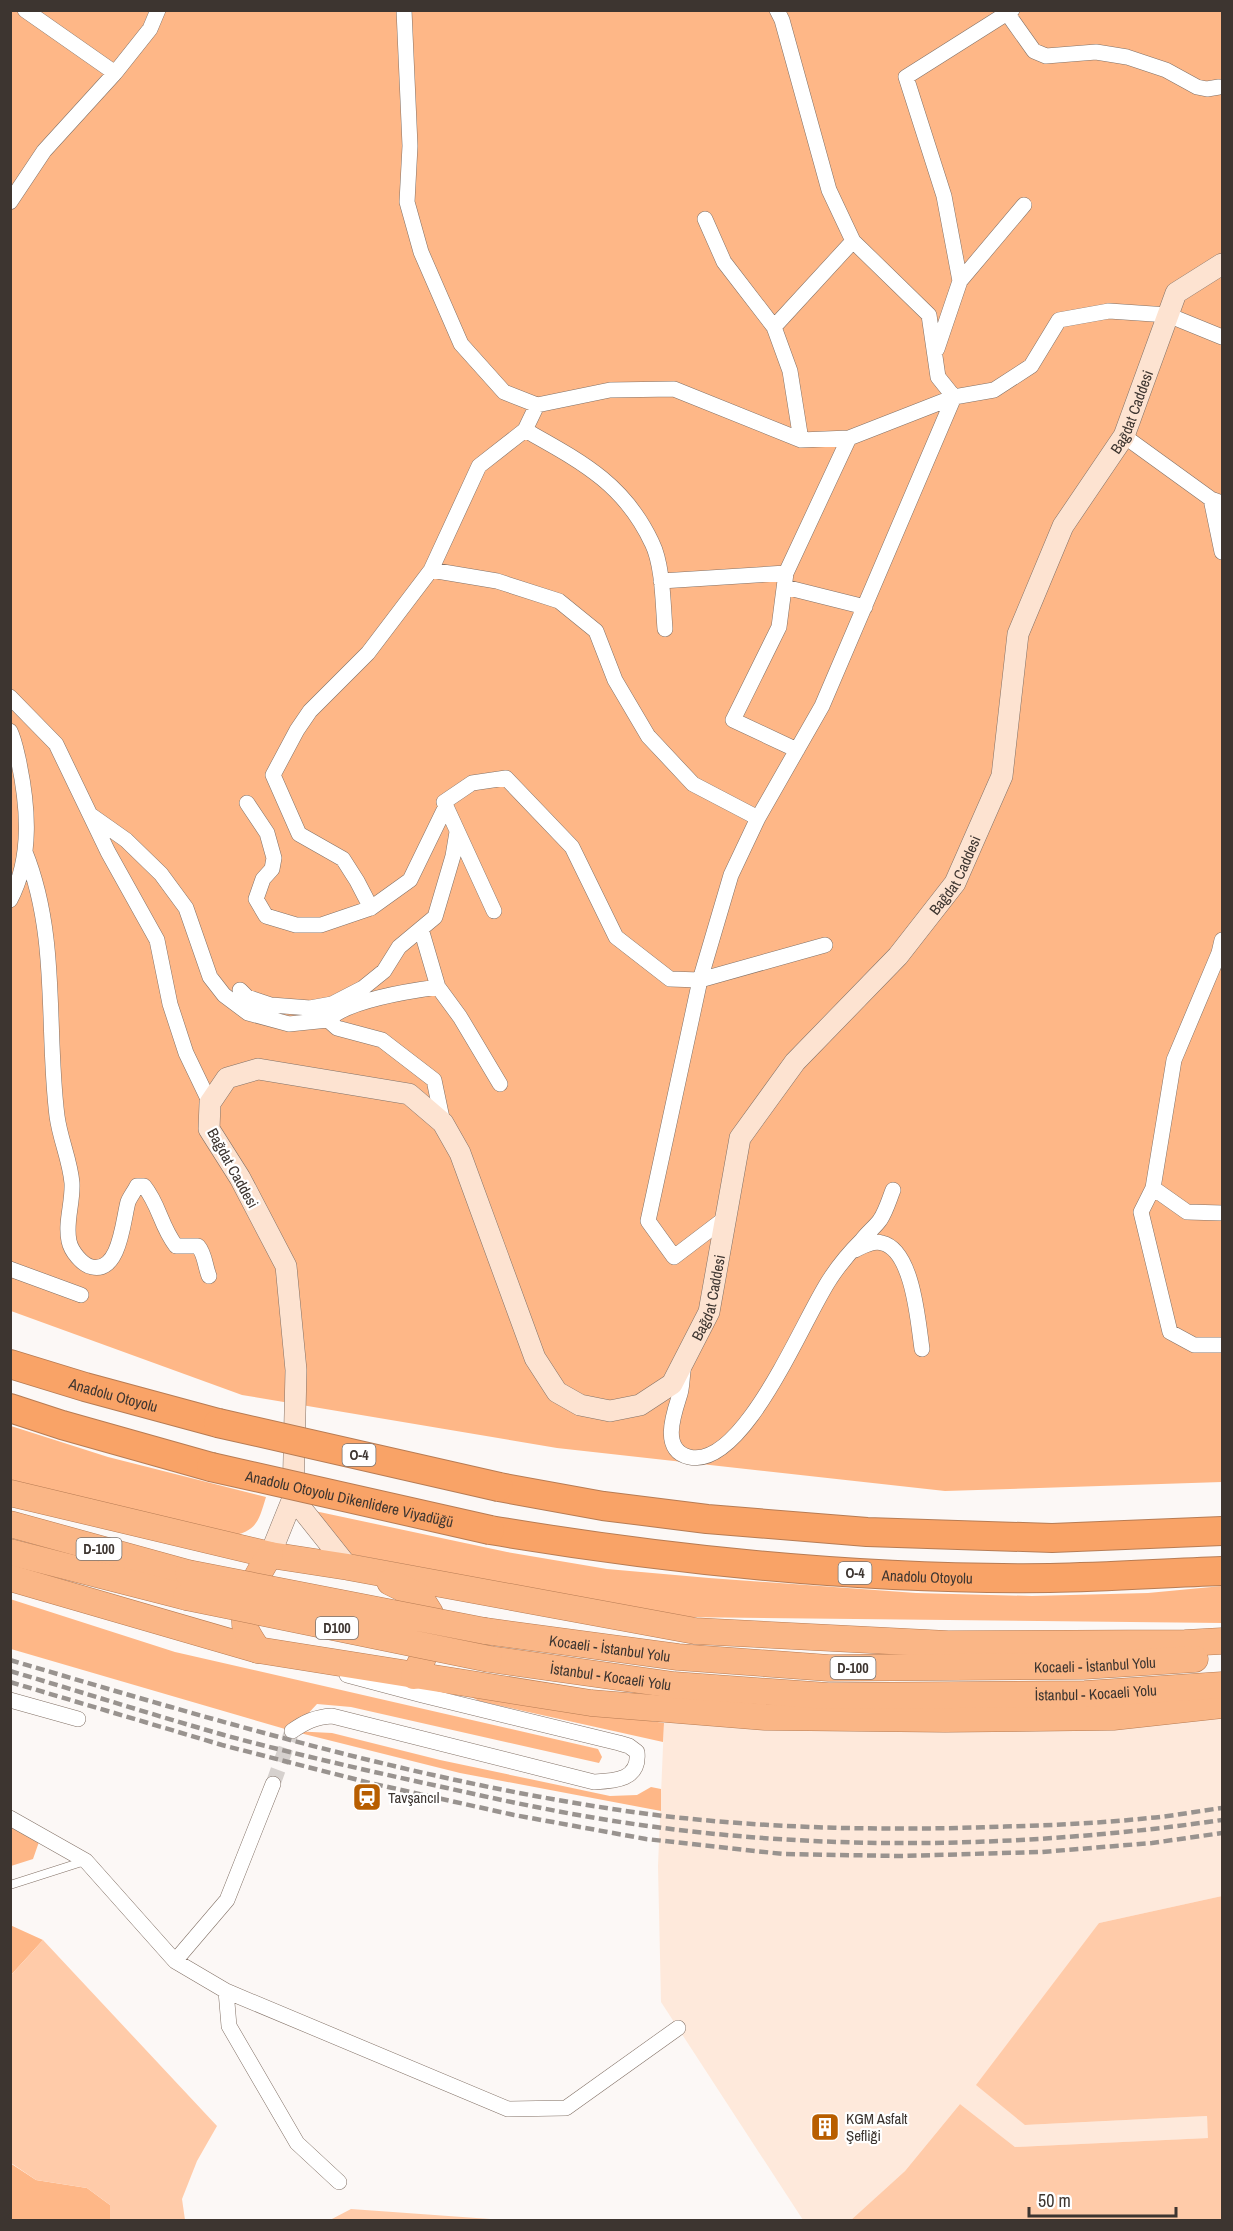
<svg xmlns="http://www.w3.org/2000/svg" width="1233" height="2231" font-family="'Archivo Narrow',sans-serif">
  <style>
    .built { fill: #fee9db }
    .green { fill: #feb787 }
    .water { fill: #ffcba9 }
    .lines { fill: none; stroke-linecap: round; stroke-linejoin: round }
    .minor-tunnel { stroke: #d6d1ce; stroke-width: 15; stroke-dasharray: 15 8; stroke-linecap: butt }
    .service-casing { stroke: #827166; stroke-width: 9 }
    .minor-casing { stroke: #827166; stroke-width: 16 }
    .secondary-casing { stroke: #827166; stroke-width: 22 }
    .trunk-casing { stroke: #b77c54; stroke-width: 27 }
    .motorway-casing { stroke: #b77c54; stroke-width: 30 }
    .service { stroke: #fff; stroke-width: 8 }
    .minor { stroke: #fff; stroke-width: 15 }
    .secondary { stroke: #fde3d1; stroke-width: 21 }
    .trunk { stroke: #fab686; stroke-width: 26 }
    .motorway { stroke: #f9a367; stroke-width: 28 }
    .rail { stroke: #99938f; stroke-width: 4.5; stroke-dasharray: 9 4.5; stroke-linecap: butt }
    .trunk-bridge-casing { stroke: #b77c54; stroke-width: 27; stroke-linecap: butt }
    .motorway-bridge-casing { stroke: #b77c54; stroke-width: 30; stroke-linecap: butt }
    .trunk-bridge { stroke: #fab686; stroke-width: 26 }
    .motorway-bridge { stroke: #f9a367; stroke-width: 28 }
    .labels { text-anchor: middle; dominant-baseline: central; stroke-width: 4.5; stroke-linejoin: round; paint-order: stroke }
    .shield { fill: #fff; stroke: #77726e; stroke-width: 1.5 }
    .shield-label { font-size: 14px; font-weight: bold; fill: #3d3530 }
    .street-label { font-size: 15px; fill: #3d3530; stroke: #fff }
    .poi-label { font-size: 15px; fill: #3d3530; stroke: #fff; text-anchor: start }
  </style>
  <rect width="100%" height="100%" fill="#fcf8f6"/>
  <path class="built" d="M1222,1715V1896L1099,1923L1026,2125L1207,2116L1209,2138L1015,2147L960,2104L905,2171L851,2220H803L661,2002L658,1866L664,1723L956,1730Z"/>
  <path class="green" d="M11,11H1222V1482L945,1491L557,1448L242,1395L11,1311Z
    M11,1426L108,1457L266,1497C258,1523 257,1531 228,1537L11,1485Z
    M310,1510L507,1552L607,1569L709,1578L916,1593L1032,1596L1148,1593L1222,1586V1623L682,1617L350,1554Z
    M10,1599L175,1652L598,1749L602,1757L599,1763L351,1707L317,1704L292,1731L332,1733L440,1760L610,1796L637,1795L651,1787L661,1789V1811L460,1773L292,1731L11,1649Z
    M462,1692L664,1723L663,1742L479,1701Z
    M11,1822L40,1839L33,1859L11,1866Z
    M10,1925L43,1940L11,1975H10Z
    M10,2163L36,2180L87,2188L110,2205V2220H11Z"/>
  <path class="water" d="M1222,1896V2220H851L905,2171L960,2104L1015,2147L1208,2138L1207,2116L1025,2125L976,2085L1099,1923Z
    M43,1940L217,2126L197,2161L182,2199L185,2220H110V2205L87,2188L36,2180L11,2163V1975Z
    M351,2209L504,2220H330Z"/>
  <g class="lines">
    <path class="minor-tunnel" d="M273,1784L292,1731"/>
    <g class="service-casing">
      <path id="service" d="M10,1885L85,1861"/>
    </g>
    <g class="minor-casing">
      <path id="minor" d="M25,10L115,73L150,29L158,10
        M404,10L410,146L407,202L421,252L461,344L504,392L537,405
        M777,10L782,20L829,190L853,241L929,315L938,377L954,397L994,390L1031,366L1059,320L1109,311L1168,315L1222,337
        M1007,13L1034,51L1046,56L1096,52L1127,57L1166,70L1197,87L1207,89L1219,87
        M10,202L44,151L115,73
        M705,219L724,262L774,327L790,371L801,440
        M960,281L1024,205
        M774,327L853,241
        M937,349L960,281L944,196L906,77L1012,10
        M525,430C580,461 624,483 652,543C663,565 663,605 665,629
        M1124,436L1211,499L1222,503
        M1211,499L1222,552
        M431,570L497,581L559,601L596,631L615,680L648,736L693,784L758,818
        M661,581L786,573
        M785,587L865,607
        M10,697L56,744L108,852L157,940L170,1004L186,1053L210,1103
        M10,731C14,739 16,749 18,758C28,804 33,857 10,900
        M797,750L733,720L779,627L786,573L849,438
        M247,803L267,833L274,858L272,869L263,879L256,899L266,916L296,925H321L371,908L410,880L446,806
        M92,816L126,840L161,874L186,908L210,977L224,995L248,1013L289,1024L328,1020
        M25,852C59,936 46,1028 57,1116C60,1139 70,1160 72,1183C73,1203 65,1222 69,1241C71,1251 82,1265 92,1267C120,1273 123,1220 128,1202C130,1197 134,1192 137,1186H144C160,1206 160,1225 176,1246H198C205,1254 205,1266 209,1276
        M371,908L357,881L343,859L299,834L273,775L297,730L310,711L368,653L431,570L479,466L525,430L537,405L610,390L674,389L801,440L849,438L954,397
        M494,911L444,802L472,783L506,778L572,847L616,937L670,979L700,980L825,945
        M421,929L438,987
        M1222,940L1219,953L1174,1060L1153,1188L1187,1212L1222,1213
        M240,990L247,997L271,1005L310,1008L332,1004L363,988L384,971L399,947L435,917L453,856L457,832
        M443,1123L434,1080L382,1040L337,1028L328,1020C348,1000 409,991 438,987L460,1017L500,1084
        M1153,1188L1141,1212L1170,1332L1194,1345H1222
        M724,1219L674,1257L648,1221L700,980L731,875L758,818L822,706L954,397
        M855,1250C863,1246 873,1240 882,1243C913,1250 918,1322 922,1349
        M10,1269L81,1295
        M683,1371C682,1379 682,1387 680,1394C674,1413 660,1450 689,1457C744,1470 804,1317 830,1279C839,1265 850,1252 862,1240C867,1233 875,1227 880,1220C886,1211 889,1200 893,1190
        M10,1700L78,1719
        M292,1731C305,1722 315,1717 332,1716L594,1782C615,1781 640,1780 637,1752L629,1746L619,1743L422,1695L347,1675
        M10,1818L86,1861L175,1961L226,1991L508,2109L566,2108L678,2028
        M175,1961L227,1900L273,1784
        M226,1991L229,2026L297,2143L339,2182"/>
    </g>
    <g class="secondary-casing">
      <g id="secondary">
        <path id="s1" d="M293,1498L296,1370L286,1266L240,1178L209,1129L210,1103L227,1078L258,1069L409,1094L443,1123L460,1153L535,1358L557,1392L580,1405L610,1411L640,1405L672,1384L709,1312L740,1138L795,1062L898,956L955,883L1002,776L1018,634L1063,526L1124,436L1176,293L1222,264"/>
        <path d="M270,1555L293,1498L348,1567"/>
      </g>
    </g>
    <g class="trunk-casing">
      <g id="trunk">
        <path d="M10,1493L270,1555L348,1567L695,1631L948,1644L1185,1643L1222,1641"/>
        <path d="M10,1524L188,1573"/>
        <path d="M10,1552L186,1597"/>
        <path d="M10,1578L258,1650L591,1703L765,1717L945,1719L1113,1717L1222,1705"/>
        <path d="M390,1582L420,1597L430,1613L423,1658L414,1676"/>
        <path id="s2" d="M485,1631L678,1657L829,1668L1084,1666L1195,1659"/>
        <path d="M258,1650C254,1644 249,1637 246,1630C240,1607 257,1574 270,1555"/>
        <path id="s3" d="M489,1659L674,1685L828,1696L1085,1694L1222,1685"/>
      </g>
    </g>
    <g class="motorway-casing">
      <g id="motorway">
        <path id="s4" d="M10,1364L85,1387L218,1423"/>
        <path d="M10,1408L62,1425L211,1467"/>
        <path d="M499,1487L603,1506L707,1519L867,1532L1052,1538L1222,1531"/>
        <path id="s5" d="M490,1530C675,1561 862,1580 1050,1578C1107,1577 1165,1573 1222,1571"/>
      </g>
    </g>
    <use href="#service" class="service"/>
    <use href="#minor" class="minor"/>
    <use href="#secondary" class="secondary"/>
    <use href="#trunk" class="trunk"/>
    <use href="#motorway" class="motorway"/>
    <path class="rail" d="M10,1660C220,1722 431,1785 648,1814C750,1827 854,1830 957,1828C1021,1826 1085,1825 1149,1818C1174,1816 1198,1811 1222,1808
      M10,1671C82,1692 153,1715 224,1735C298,1755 373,1772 447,1788C514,1803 581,1817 648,1826C836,1852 1035,1847 1222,1820
      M10,1682L222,1745L370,1783L514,1815L646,1839L783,1854L899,1856L1042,1852L1152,1843L1222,1833"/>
    <g class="trunk-bridge-casing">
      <path id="trunk-bridge" d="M188,1573L485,1631
        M186,1597L489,1659"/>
    </g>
    <g class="motorway-bridge-casing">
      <g id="motorway-bridge">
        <path d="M218,1423L499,1487"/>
        <path id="s6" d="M211,1467L490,1530"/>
      </g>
    </g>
    <use href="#trunk-bridge" class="trunk-bridge"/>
    <use href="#motorway-bridge" class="motorway-bridge"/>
  </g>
  <defs>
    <g id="station-square" transform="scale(1.5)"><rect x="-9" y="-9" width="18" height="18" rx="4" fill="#b85e00" stroke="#fff"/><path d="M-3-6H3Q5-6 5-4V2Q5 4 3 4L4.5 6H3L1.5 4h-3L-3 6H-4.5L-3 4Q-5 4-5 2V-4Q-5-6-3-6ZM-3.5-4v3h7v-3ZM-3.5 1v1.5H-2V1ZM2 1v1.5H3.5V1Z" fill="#fff"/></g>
    <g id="building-square" transform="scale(1.5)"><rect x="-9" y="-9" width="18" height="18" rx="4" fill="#b85e00" stroke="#fff"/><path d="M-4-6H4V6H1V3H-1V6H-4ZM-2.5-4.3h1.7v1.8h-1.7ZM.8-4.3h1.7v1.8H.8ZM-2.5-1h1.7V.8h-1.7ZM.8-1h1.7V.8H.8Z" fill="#fff"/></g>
  </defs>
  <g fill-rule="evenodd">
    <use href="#station-square" x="367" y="1797"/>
    <use href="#building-square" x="825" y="2127"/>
  </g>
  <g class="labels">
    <g class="shield">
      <rect x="342.5" y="1444" width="33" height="22" rx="4.5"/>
      <rect x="76.5" y="1538" width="45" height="22" rx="4.5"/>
      <rect x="838.5" y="1562" width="33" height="22" rx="4.5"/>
      <rect x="316" y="1617" width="42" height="22" rx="4.5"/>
      <rect x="830.5" y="1657" width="45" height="22" rx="4.5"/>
    </g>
    <g class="shield-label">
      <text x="359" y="1455">O-4</text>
      <text x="99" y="1549">D-100</text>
      <text x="855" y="1573">O-4</text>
      <text x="337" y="1628">D100</text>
      <text x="853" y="1668">D-100</text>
    </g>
    <g class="street-label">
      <text stroke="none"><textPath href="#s1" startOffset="2198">Bağdat Caddesi</textPath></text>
      <text stroke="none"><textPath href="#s1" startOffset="1694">Bağdat Caddesi</textPath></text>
      <text transform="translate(233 1168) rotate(61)">Bağdat Caddesi</text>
      <text stroke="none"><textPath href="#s1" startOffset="1190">Bağdat Caddesi</textPath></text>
      <text stroke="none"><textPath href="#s4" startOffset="108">Anadolu Otoyolu</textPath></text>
      <text stroke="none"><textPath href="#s6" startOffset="142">Anadolu Otoyolu Dikenlidere Viyadüğü</textPath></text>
      <text stroke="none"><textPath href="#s5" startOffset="440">Anadolu Otoyolu</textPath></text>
      <text stroke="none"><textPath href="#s2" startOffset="126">Kocaeli - İstanbul Yolu</textPath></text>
      <text stroke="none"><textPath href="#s2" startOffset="612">Kocaeli - İstanbul Yolu</textPath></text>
      <text stroke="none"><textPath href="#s3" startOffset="123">İstanbul - Kocaeli Yolu</textPath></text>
      <text stroke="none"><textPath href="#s3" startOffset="609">İstanbul - Kocaeli Yolu</textPath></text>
    </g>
    <g class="poi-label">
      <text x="388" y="1797">Tavşancıl</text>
      <text x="846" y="2118">KGM Asfalt<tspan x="846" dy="17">Şefliği</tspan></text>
    </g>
  </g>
  <rect width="1233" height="2231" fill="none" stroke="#3d3530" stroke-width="24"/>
  <path d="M1029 2207v9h147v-9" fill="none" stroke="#3d3530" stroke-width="3"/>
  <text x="1038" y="2207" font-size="18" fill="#3d3530" stroke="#ffffff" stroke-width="4.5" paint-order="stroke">50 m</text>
</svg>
